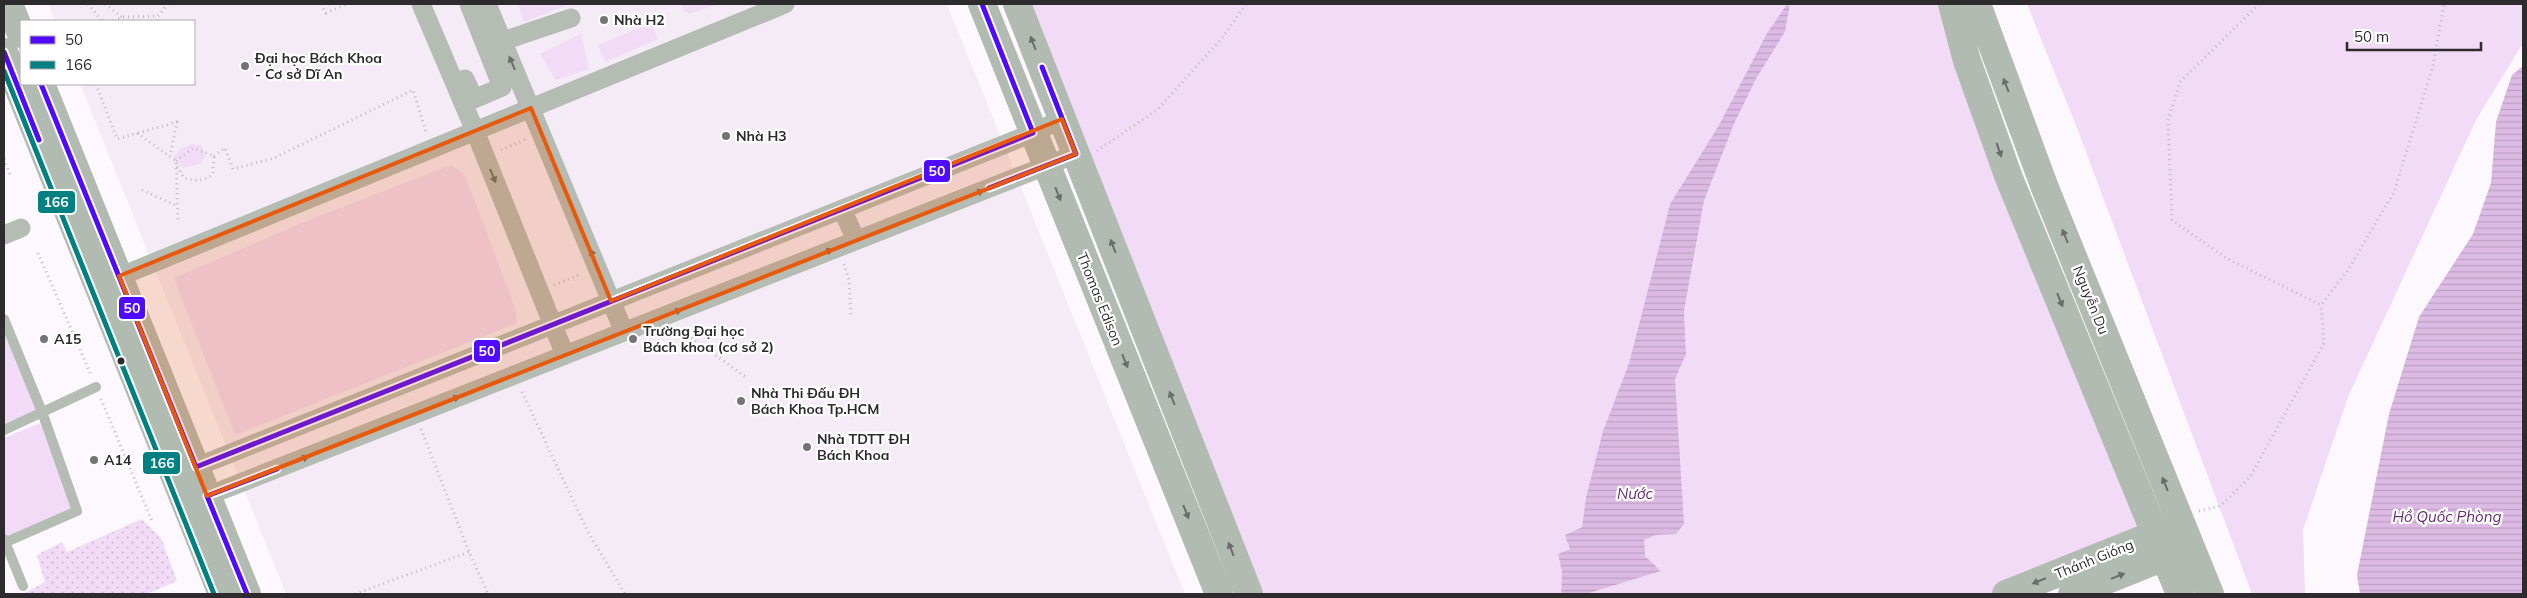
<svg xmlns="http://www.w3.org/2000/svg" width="2527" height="598" font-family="Mulish,sans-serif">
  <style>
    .built { fill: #f4ebf6 }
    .grass { fill: #f1dbf6 }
    .garden { fill: url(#garden-dots) }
    .water { fill: url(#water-rules) }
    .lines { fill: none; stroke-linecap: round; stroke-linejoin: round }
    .path { stroke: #babdba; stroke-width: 3; stroke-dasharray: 1 4; stroke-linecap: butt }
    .lane { stroke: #b4bcb3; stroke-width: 10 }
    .street { stroke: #b4bcb3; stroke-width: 19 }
    .secondary { stroke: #b2bbb2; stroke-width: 28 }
    .bus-1-casing { stroke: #fff; stroke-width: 9 }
    .bus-2-casing { stroke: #fff; stroke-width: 9 }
    .bus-1 { stroke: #4f0aff; stroke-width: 5 }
    .bus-2 { stroke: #008080; stroke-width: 5 }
    .oneway { fill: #696c6a }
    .oneway2 { fill: #6a6c6a }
    .marked { fill: #e8590c; fill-opacity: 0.2; stroke: #e8590c; stroke-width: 4; stroke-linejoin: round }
    .poi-dot { fill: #767377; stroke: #fff; stroke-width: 2 }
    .bus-dot { fill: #2e2b2f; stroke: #fff; stroke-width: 2 }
    .labels { text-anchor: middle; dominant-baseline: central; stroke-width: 4.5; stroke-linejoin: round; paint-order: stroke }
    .poi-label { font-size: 14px; font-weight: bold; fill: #2e2b2f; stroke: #fff; text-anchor: start }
    .street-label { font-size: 14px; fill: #2e2b2f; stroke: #fff }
    .water-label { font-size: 15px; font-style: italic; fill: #642c71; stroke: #fff }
    .line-badge { stroke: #fff; stroke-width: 2 }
    .badge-label { font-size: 14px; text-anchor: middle; font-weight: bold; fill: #fff }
  </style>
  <defs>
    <pattern id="garden-dots" width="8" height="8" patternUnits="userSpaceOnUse" patternTransform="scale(1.25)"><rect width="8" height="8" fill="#f1dbf6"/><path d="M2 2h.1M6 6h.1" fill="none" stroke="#cfbcd3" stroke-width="1.8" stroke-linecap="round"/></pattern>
    <pattern id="water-rules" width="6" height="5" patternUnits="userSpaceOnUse" patternTransform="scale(1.25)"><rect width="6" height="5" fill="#dcbae4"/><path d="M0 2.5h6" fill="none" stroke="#bda0c4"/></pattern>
  </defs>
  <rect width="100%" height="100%" fill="#fcf8fd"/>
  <path class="built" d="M48,4H947L1185,594H286L80,84H194V21H55Z"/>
  <path class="grass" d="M518,4H568V5L524,22Z
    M682,4H719L689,14L684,11Z
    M1025,4H1787L1767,33L1719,125L1670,204L1629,363L1603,431L1586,497L1582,527L1566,534L1570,549L1558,554L1562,572L1561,594H1261Z
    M1790,4H1940L1956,73L2143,533L1989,594H1586L1661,571L1645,556L1643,540L1656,535L1676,534L1675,379L1686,354L1684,311L1704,201L1734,124L1756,79L1785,32Z
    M2027,4H2523V43L2476,120L2348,397L2303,530L2305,594H2252L2077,128Z
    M651,23L658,39L605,62L598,45Z
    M581,34L589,69L556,80L540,54Z
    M191,144L200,145C206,152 206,155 202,163L184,168L176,163L174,157L179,150Z
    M451,165L465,175L515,308L517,323L235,435L174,278L304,222Z
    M4,322L39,417L4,431Z
    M40,423L74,511L7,540L4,532V438Z"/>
  <path class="garden" d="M142,519L161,538L177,581L147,594H23L45,582L37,555L62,542L67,552Z"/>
  <path class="water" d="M1787,4H1790L1785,32L1756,79L1734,124L1704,201L1684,311L1686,354L1675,379L1684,524L1676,534L1656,535L1644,540L1645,556L1661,571L1586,594H1561L1562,572L1558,554L1570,549L1565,535L1582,527L1586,497L1603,431L1629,363L1670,204L1719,125L1767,33Z
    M2523,66V594H2360L2357,575L2389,414L2419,317L2473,234L2491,183L2496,122L2512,75Z"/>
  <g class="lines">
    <path class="path" d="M88,4L102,21
      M105,4L122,17
      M321,4L326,13L347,4
      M2259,4L2180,82L2168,121L2172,220L2226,258L2321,305L2348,270L2394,192L2433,66L2444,4
      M114,21L122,17L158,16L168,4
      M96,84L117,139L137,133L176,161L178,222
      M138,133L177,122L170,156
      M501,150L526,139
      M1097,151L1158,109L1223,37L1246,4
      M214,156L225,148L233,169L274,158L413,90L426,132
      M4,159L10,175
      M176,161L193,148L214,156L213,174C203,182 196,181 184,178L176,165
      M142,190L177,206
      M38,253L91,375
      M844,264L849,280L851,317
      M554,285L581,274
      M679,329L746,377
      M522,392L588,532L625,594
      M101,399L152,521
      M421,429L469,552L488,594
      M2199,511L2220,506L2250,477L2324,343L2321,305
      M355,594L469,552"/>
    <path class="lane" d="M4,319L42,412L77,511L4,543
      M4,430L96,387
      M4,539L23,586"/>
    <path class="street" d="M421,4L475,131L565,355
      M487,4L624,332
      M503,41L571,18
      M465,79L474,99L502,87L469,4
      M842,209L856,240
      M4,235L21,228
      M109,281L785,4
      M196,467L1033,133L1062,119
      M207,496L1076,154"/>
    <path class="secondary" d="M9,4L21,34
      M982,4L1219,594
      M1017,4L1249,594
      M1952,4L1967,61L2009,178L2180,594
      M1977,4L2045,188L2210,594
      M4,52L222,594
      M41,84L247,594
      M2006,594L2173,527
      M2072,594L2182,550"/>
    <g class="bus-1-casing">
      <path id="bus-1" d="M4,52L39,140
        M41,84L196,467L1033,133L982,4
        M989,188L1076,154L1042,67
        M247,594L207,496L277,469"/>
    </g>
    <g class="bus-2-casing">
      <path id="bus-2" d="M4,71L214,594"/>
    </g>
    <use href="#bus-1" class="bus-1"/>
    <use href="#bus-2" class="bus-2"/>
  </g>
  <defs><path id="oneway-solid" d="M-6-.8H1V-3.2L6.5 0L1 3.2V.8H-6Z" transform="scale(1.25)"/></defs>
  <g class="oneway">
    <use href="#oneway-solid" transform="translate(1033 43) rotate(-111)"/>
    <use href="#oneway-solid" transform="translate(2006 85) rotate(-111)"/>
    <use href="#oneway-solid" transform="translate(1999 150) rotate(71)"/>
    <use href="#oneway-solid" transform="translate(1058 194) rotate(68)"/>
    <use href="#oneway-solid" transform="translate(2065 236) rotate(-112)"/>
    <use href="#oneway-solid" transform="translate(1113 246) rotate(-111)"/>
    <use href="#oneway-solid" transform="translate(2060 300) rotate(68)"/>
    <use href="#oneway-solid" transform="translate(1125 361) rotate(68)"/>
    <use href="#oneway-solid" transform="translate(1172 398) rotate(-111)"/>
    <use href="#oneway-solid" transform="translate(2165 484) rotate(-112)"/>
    <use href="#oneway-solid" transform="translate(1186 512) rotate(68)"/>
    <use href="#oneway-solid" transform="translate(1231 549) rotate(-111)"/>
    <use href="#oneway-solid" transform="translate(2118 576) rotate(-22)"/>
    <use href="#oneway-solid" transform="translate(2039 581) rotate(158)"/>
  </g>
  <g class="oneway2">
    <use href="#oneway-solid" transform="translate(512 63) rotate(-113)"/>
    <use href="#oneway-solid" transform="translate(493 176) rotate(68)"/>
    <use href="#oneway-solid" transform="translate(977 193) rotate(-22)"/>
    <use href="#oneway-solid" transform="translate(826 252) rotate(-22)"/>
    <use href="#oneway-solid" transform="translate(593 256) rotate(-113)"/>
    <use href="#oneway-solid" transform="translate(675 312) rotate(-22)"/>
    <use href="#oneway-solid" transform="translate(453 399) rotate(-22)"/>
    <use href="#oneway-solid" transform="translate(302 459) rotate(-22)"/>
  </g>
  <path class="marked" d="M531,108L611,301L1062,119L1076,154L207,496L119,276Z"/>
  <g class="poi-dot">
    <circle cx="604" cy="20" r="5"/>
    <circle cx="245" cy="66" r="5"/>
    <circle cx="726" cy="136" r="5"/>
    <circle cx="44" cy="339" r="5"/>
    <circle cx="633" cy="339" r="5"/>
    <circle cx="741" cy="401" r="5"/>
    <circle cx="807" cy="447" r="5"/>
    <circle cx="94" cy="460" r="5"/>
  </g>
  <circle class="bus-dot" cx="121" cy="361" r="4.5"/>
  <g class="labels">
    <g class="poi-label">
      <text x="614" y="20">Nhà H2</text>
      <text x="255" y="58">Đại học Bách Khoa<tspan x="255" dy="16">- Cơ sở Dĩ An</tspan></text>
      <text x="736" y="136">Nhà H3</text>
      <text x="643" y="331">Trường Đại học<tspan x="643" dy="16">Bách khoa (cơ sở 2)</tspan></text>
      <text x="54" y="339">A15</text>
      <text x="751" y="393">Nhà Thi Đấu ĐH<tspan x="751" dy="16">Bách Khoa Tp.HCM</tspan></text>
      <text x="817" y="439">Nhà TDTT ĐH<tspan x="817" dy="16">Bách Khoa</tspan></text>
      <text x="104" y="460">A14</text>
    </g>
    <g class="street-label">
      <text transform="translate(1100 299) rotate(68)">Thomas Edison</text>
      <text transform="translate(2091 300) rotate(68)">Nguyễn Du</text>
      <text transform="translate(2094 559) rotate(-22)">Thánh Gióng</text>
    </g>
    <g class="water-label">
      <text x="1635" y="493">Nước</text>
      <text x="2447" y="516">Hồ Quốc Phòng</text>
    </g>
  </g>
  <g class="line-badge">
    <rect x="923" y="159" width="28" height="24" rx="5" fill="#4f0aff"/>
    <rect x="37" y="190" width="39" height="24" rx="5" fill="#008080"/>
    <rect x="118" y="296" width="28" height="24" rx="5" fill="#4f0aff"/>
    <rect x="473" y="339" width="28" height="24" rx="5" fill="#4f0aff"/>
    <rect x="142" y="451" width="39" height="24" rx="5" fill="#008080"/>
  </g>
  <g class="badge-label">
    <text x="937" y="176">50</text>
    <text x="56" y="207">166</text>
    <text x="132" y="313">50</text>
    <text x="487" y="356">50</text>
    <text x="162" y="468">166</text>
  </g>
  <rect width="2527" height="598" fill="none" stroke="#2e2b2f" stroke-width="10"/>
  <rect x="20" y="20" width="175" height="65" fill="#ffffff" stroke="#abaaac"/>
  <rect x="30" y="36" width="25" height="8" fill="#4f0aff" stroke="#abaaac"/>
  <text x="65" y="45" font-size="15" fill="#2e2b2f">50</text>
  <rect x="30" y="61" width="25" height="8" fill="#008080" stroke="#abaaac"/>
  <text x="65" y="70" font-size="15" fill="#2e2b2f">166</text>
  <path d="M2347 42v8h134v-8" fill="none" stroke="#2e2b2f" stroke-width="2.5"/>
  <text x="2354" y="42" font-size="15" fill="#2e2b2f" stroke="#ffffff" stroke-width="4" paint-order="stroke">50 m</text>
</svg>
